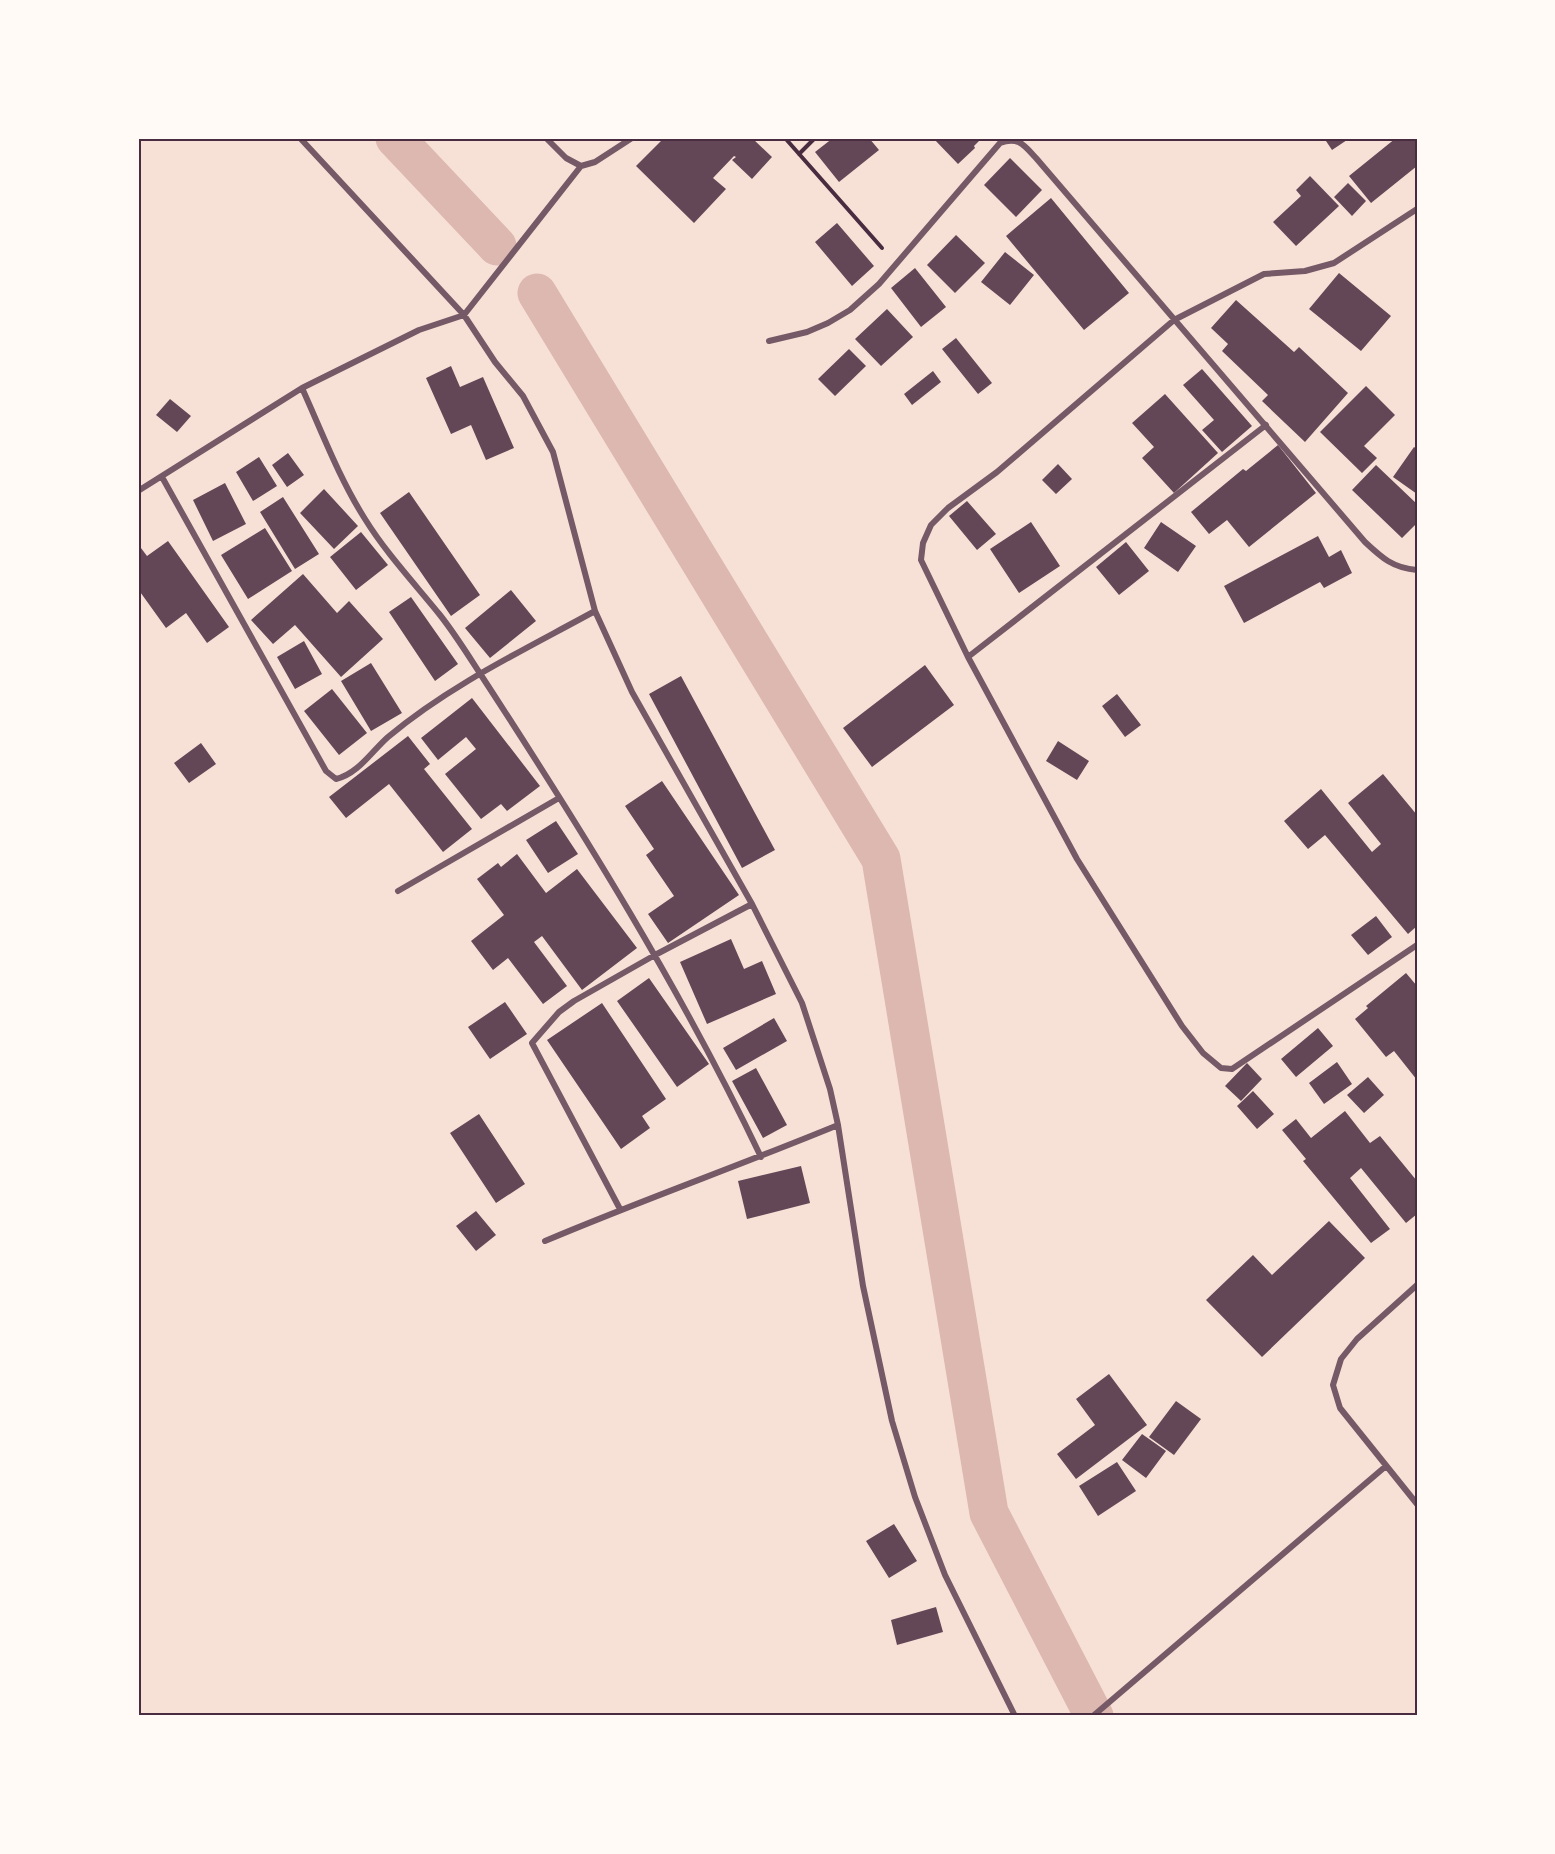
<svg xmlns="http://www.w3.org/2000/svg" width="1555" height="1854" font-family="'Exo 2',sans-serif">
  <style>
    .lines { fill: none; stroke-linecap: round; stroke-linejoin: round }
    .canal { stroke: #dcb8b0; stroke-width: 39 }
    .building { fill: #644757 }
    .path { stroke: #4a2c40; stroke-width: 4 }
    .minor { stroke: #755966; stroke-width: 6 }
    .neatline { fill: none; stroke: #4a2c40; stroke-width: 2 }
  </style>
  <rect width="100%" height="100%" fill="#f7e1d7"/>
  <g class="lines">
    <path class="canal" d="M395,138L497,246
      M537,293L881,859L989,1513L1094,1716"/>
  </g>
  <path class="building" d="M664,138H752L772,157L752,179L732,160L736,157L734,156L713,178L726,189L694,223L636,166Z
    M833,138H869L879,150L839,182L815,152Z
    M933,138H982L974,146L975,148L958,164Z
    M1324,138H1350L1332,150Z
    M1396,138H1417V166L1371,203L1349,176Z
    M1010,158L1042,190L1016,217L984,185Z
    M1310,176L1339,206L1296,246L1273,222L1301,196L1296,190Z
    M1348,183L1366,201L1352,216L1334,197Z
    M1051,198L1129,293L1084,330L1006,236Z
    M837,223L874,266L852,286L815,242Z
    M956,235L985,263L955,293L927,265Z
    M1005,252L1034,275L1010,305L981,282Z
    M915,268L946,307L921,327L891,288Z
    M1339,273L1391,316L1361,351L1309,309Z
    M1236,300L1294,352L1299,347L1348,393L1305,442L1262,401L1268,395L1222,351L1228,344L1211,328Z
    M887,309L913,337L881,366L855,339Z
    M956,338L992,383L978,394L942,349Z
    M849,349L866,366L835,396L818,379Z
    M451,366L460,387L483,377L514,448L486,460L471,425L451,434L426,378Z
    M1202,369L1252,426L1222,452L1202,430L1214,420L1183,385Z
    M933,371L941,382L912,405L904,394Z
    M1366,386L1395,415L1364,446L1377,458L1362,473L1320,432Z
    M1165,394L1218,453L1174,493L1142,458L1154,447L1132,423Z
    M170,399L191,416L177,432L156,415Z
    M1278,445L1316,493L1249,547L1227,520L1209,534L1191,512L1243,469L1246,471Z
    M1414,447L1417,449V494L1393,477Z
    M288,453L304,475L287,487L272,465Z
    M259,457L277,486L253,501L236,472Z
    M1058,464L1072,479L1056,494L1042,480Z
    M1376,465L1417,504V523L1402,538L1352,490Z
    M225,483L246,524L213,541L193,500Z
    M324,489L358,526L334,549L300,513Z
    M409,492L480,595L451,616L380,513Z
    M283,497L319,554L295,569L260,512Z
    M967,501L996,534L977,550L949,516Z
    M1031,522L1060,566L1019,593L990,549Z
    M1161,522L1196,546L1178,572L1144,548Z
    M265,528L292,571L248,599L221,555Z
    M361,532L388,565L356,590L330,557Z
    M1318,536L1329,557L1341,550L1352,573L1324,588L1320,582L1244,623L1224,586Z
    M168,541L229,627L207,643L186,613L166,628L138,589V544L147,556Z
    M1126,542L1149,571L1119,595L1096,567Z
    M303,574L337,613L349,601L383,639L341,677L295,625L273,644L251,620Z
    M511,590L536,621L490,658L465,628Z
    M411,597L458,664L435,681L389,612Z
    M304,641L322,674L295,689L277,657Z
    M371,663L402,713L371,731L341,681Z
    M925,665L954,705L872,767L843,728Z
    M681,676L775,850L742,868L649,694Z
    M332,689L367,733L339,755L304,711Z
    M1117,694L1141,725L1125,737L1102,706Z
    M472,698L540,786L507,811L501,804L481,819L445,774L476,749L466,737L438,760L421,738Z
    M408,736L430,764L424,769L472,829L443,852L389,784L346,818L329,797Z
    M1058,741L1089,761L1077,780L1046,761Z
    M201,743L216,764L189,783L174,763Z
    M1383,774L1417,815V926L1408,934L1325,835L1308,849L1284,821L1321,789L1372,852L1381,844L1348,803Z
    M662,781L739,895L668,943L648,914L674,896L646,855L654,849L625,806Z
    M556,821L578,854L548,873L526,840Z
    M517,854L546,893L577,869L637,948L582,990L542,936L534,942L567,986L543,1004L508,958L493,970L471,941L504,915L477,879L498,863L501,867Z
    M1376,916L1392,937L1368,955L1351,935Z
    M731,939L744,969L762,961L776,994L707,1024L680,962Z
    M1406,973L1417,986V1080L1394,1051L1386,1057L1355,1019L1368,1008L1366,1006Z
    M649,978L709,1064L677,1087L617,1001Z
    M505,1002L527,1034L490,1059L468,1027Z
    M602,1003L666,1099L642,1116L650,1128L621,1149L547,1040Z
    M774,1018L787,1041L736,1070L723,1048Z
    M1318,1028L1333,1046L1296,1077L1281,1059Z
    M1337,1062L1352,1084L1324,1104L1309,1083Z
    M1247,1063L1262,1079L1241,1101L1225,1086Z
    M756,1068L787,1125L763,1138L732,1081Z
    M1368,1077L1384,1095L1364,1113L1347,1095Z
    M1253,1091L1274,1114L1257,1129L1237,1106Z
    M1345,1111L1370,1143L1380,1136L1417,1181V1214L1406,1223L1361,1168L1350,1178L1390,1229L1371,1243L1303,1161L1306,1159L1282,1130L1296,1119L1311,1138Z
    M479,1114L525,1184L496,1203L450,1133Z
    M801,1166L810,1203L747,1219L738,1181Z
    M476,1211L496,1235L476,1251L456,1226Z
    M1329,1221L1365,1258L1262,1357L1206,1300L1253,1255L1272,1275Z
    M1109,1374L1147,1425L1076,1479L1057,1454L1095,1425L1076,1399Z
    M1176,1401L1201,1419L1174,1455L1149,1437Z
    M1142,1434L1166,1451L1146,1478L1122,1460Z
    M1117,1462L1136,1491L1098,1516L1079,1486Z
    M894,1524L917,1561L889,1578L866,1541Z
    M936,1607L943,1632L897,1645L891,1620Z"/>
  <g class="lines">
    <path class="path" d="M785,138L882,248
      M799,154L815,138"/>
    <path class="minor" d="M300,138L464,315L495,362L523,396L553,452L595,611L632,692L752,904L802,1003L830,1089L838,1125L863,1286L892,1421L915,1497L945,1575L1015,1716
      M546,138L566,158L581,166L595,162L632,138
      M1417,209L1334,263L1305,271L1264,274L1174,320L997,472L948,508L931,525L923,543L921,560L968,657L1077,859L1182,1026L1203,1053L1221,1068L1232,1069L1417,945
      M769,341L807,332L828,323L850,310L879,284L1000,143C1018,136 1024,145 1036,158L1365,542C1382,558 1393,568 1417,570
      M302,388C322,432 339,478 365,519C386,553 415,584 440,615C455,634 468,655 481,675C582,830 681,989 761,1157
      M162,477L326,771L336,779C358,774 372,751 388,737C450,685 524,650 595,611
      M138,491L302,388L419,330L464,315L581,166
      M968,657L1266,425
      M398,891L559,798
      M620,1209L532,1043L559,1012L574,1001L655,955L752,904
      M545,1241C642,1200 741,1165 838,1125
      M1417,1285L1357,1339L1341,1359L1333,1385L1340,1408L1417,1504
      M1093,1716L1386,1466"/>
  </g>
  <rect width="1555" height="1854" fill="none" stroke="#fffaf5" stroke-width="279"/>
  <rect x="140" y="140" width="1276" height="1574" class="neatline"/>
</svg>
